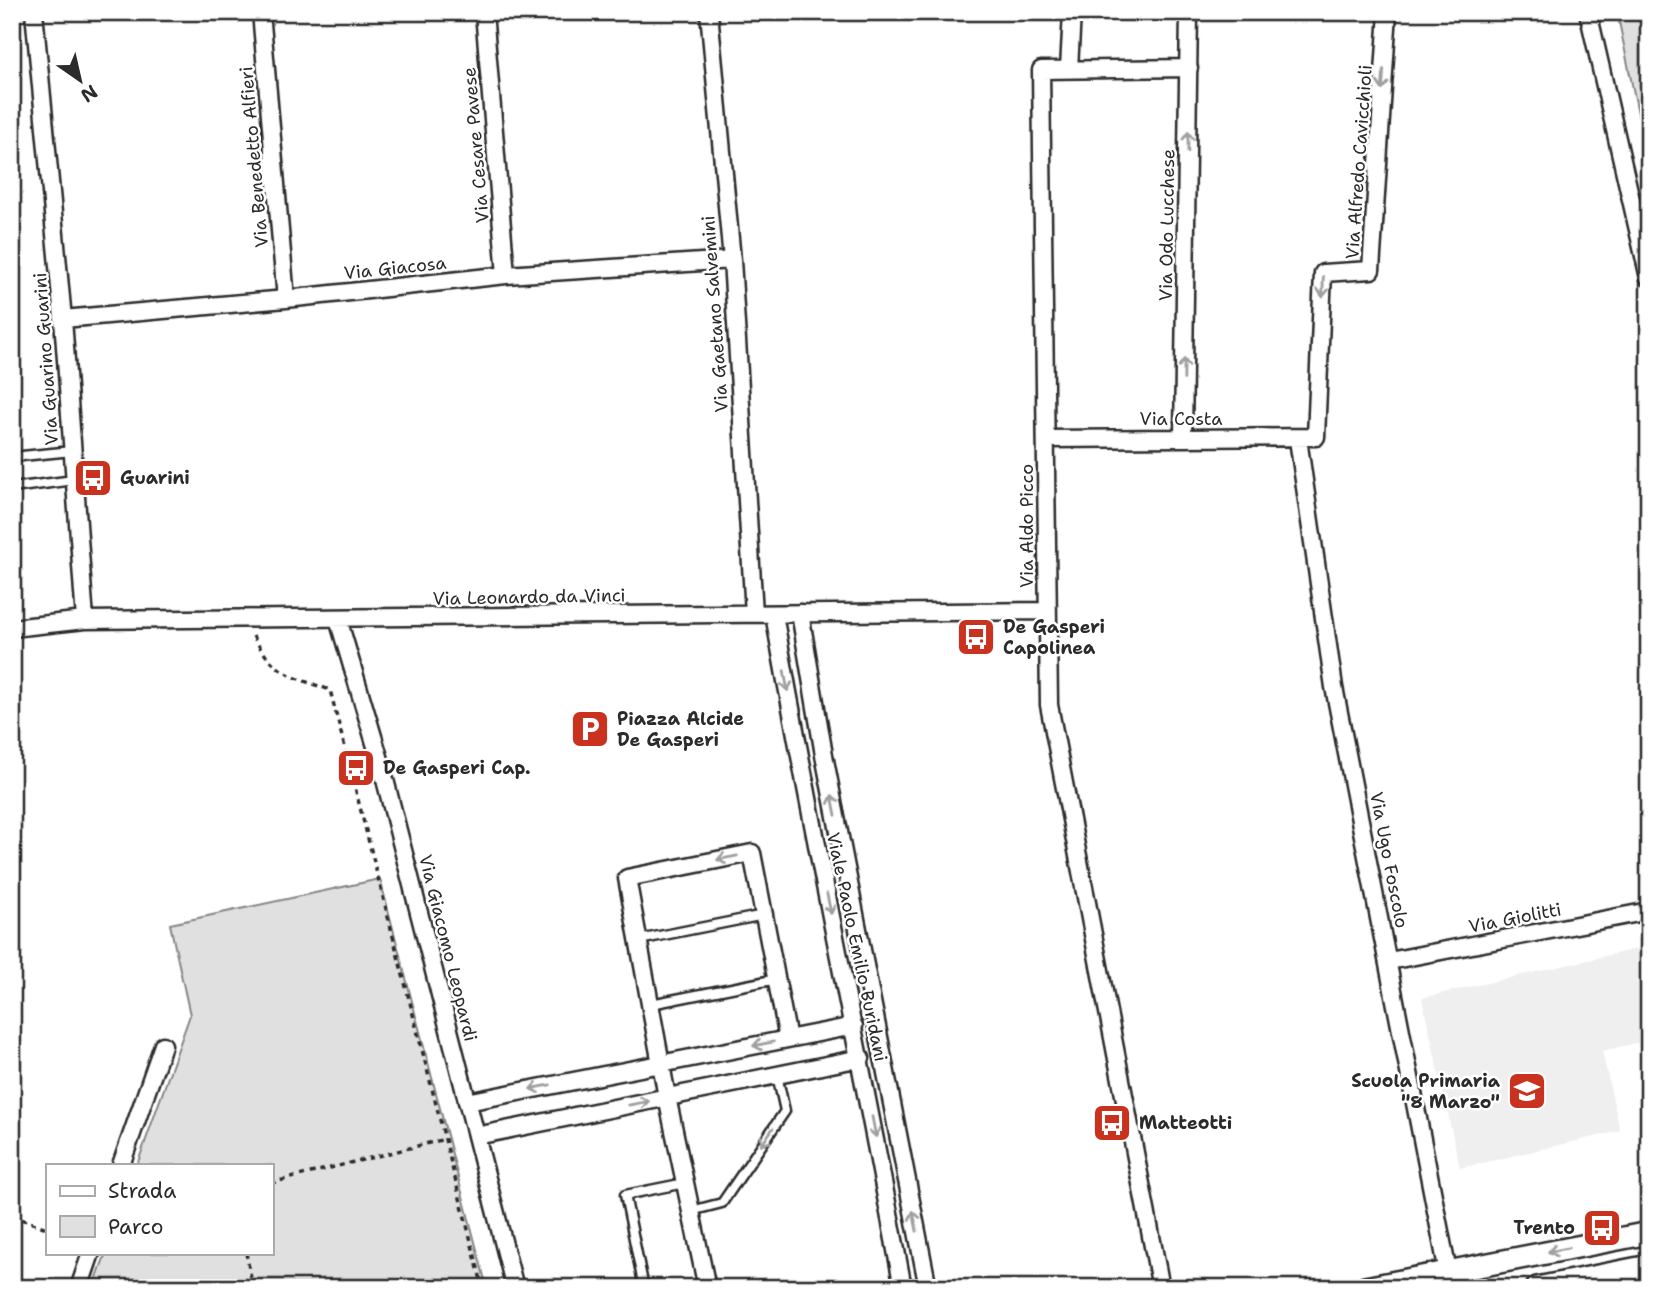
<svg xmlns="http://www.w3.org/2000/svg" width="1661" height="1300" font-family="'Shantell Sans',sans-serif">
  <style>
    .built { fill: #efefef }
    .green { fill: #e0e0e0; stroke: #868686; stroke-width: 2 }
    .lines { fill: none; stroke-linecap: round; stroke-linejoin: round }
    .lane-casing { stroke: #2b2b2b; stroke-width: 13 }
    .street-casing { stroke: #2b2b2b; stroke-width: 21 }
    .secondary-casing { stroke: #2b2b2b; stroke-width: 26 }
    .path { stroke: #2b2b2b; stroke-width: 3.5; stroke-dasharray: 5 5; stroke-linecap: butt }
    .lane { stroke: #fff; stroke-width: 8 }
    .street { stroke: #fff; stroke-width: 16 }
    .secondary { stroke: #fff; stroke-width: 21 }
    .oneway { stroke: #a0a0a0 }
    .labels { text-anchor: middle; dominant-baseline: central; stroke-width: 5; stroke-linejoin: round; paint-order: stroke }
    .street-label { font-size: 18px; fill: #2b2b2b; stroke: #fff }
    .poi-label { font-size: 18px; font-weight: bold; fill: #2b2b2b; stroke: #fff; text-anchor: start }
  </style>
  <rect width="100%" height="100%" fill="#fff"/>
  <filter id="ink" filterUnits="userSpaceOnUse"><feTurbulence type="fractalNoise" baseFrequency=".0143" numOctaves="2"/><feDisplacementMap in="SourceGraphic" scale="14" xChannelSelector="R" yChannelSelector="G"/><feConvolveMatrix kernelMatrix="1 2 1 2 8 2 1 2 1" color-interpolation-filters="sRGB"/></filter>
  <g filter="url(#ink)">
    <path class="built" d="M1649,946V1040L1602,1051L1620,1131L1460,1168L1422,998Z"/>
    <path class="green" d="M1617,12H1649V166Z
      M380,879L487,1288H93L106,1253H271V1165H137L190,1015L170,924Z"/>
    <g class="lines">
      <g class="lane-casing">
        <path id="lane" d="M12,457L72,451
          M12,488L74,480
          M639,940L764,915
          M651,1004L777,979
          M691,1211L722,1203L785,1111L777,1075
          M644,1288L625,1195L685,1183"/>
      </g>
      <g class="street-casing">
        <path id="street" d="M34,12L63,319L85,620
          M261,12L286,299
          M484,12L506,275
          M709,12L732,260L754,613
          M1588,12L1649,278
          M1069,69L1072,12
          M63,319L286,299L506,275L732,260
          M1183,437L1189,12
          M1046,439L1316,437L1323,273L1371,270L1388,12
          M1298,439L1334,687L1451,1288
          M800,613L824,755L928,1288
          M774,614C813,839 862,1063 903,1288
          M338,619L380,760L515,1288
          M12,628L85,620L1047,611
          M1389,961L1649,911
          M467,1102L854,1026
          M476,1136L861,1058
          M121,1165L163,1045
          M79,1288L91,1253
          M707,1288L667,1097L627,878L752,853L788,1039
          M1161,1288L1049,705L1041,70L1189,68"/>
      </g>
      <g class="secondary-casing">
        <path id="secondary" d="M1365,1288L1649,1233
          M1537,1288L1649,1266"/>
      </g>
      <path class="path" d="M253,636C275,675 291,676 330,690L483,1288
        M271,1183L445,1139
        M12,1216L47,1228
        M246,1253L253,1288"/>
      <use href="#lane" class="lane"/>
      <use href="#street" class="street"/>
      <use href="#secondary" class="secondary"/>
    </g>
    <defs><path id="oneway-shaft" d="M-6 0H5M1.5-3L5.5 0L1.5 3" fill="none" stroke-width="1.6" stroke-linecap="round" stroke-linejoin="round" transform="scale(1.75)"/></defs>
    <g class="oneway">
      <use href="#oneway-shaft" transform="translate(1383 80) rotate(94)"/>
      <use href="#oneway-shaft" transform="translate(1188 142) rotate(-89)"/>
      <use href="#oneway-shaft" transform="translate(1323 287) rotate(92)"/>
      <use href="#oneway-shaft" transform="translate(1184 369) rotate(-89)"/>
      <use href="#oneway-shaft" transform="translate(786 681) rotate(80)"/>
      <use href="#oneway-shaft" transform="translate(834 805) rotate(-101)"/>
      <use href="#oneway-shaft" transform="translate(727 858) rotate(169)"/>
      <use href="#oneway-shaft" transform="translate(829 904) rotate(78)"/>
      <use href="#oneway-shaft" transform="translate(763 1044) rotate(169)"/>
      <use href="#oneway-shaft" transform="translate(540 1087) rotate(169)"/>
      <use href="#oneway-shaft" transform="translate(639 1103) rotate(-11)"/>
      <use href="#oneway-shaft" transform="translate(874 1127) rotate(79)"/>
      <use href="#oneway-shaft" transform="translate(767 1137) rotate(124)"/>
      <use href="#oneway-shaft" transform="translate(915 1221) rotate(-101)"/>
      <use href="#oneway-shaft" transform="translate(1558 1250) rotate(169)"/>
    </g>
  </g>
  <defs>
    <g id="bus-square" transform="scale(2.0125)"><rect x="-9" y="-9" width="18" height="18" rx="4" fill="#c8321e" stroke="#fff"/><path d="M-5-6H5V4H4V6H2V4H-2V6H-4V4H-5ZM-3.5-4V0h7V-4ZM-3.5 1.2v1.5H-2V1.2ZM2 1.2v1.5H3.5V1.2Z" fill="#fff"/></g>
    <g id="parking-square" transform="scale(2.0125)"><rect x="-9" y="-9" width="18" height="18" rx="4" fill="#c8321e" stroke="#fff"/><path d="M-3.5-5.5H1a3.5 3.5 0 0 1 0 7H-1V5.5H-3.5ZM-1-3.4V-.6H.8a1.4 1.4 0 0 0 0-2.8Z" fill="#fff"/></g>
    <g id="school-square" transform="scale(2.0125)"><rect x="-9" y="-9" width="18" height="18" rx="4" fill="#c8321e" stroke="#fff"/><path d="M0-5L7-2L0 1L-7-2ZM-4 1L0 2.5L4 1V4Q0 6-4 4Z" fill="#fff"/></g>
  </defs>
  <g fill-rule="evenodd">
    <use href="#bus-square" x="93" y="478"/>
    <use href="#bus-square" x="976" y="637"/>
    <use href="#parking-square" x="590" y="729"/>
    <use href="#bus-square" x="356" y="768"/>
    <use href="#school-square" x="1527" y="1091"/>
    <use href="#bus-square" x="1112" y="1123"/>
    <use href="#bus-square" x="1602" y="1228"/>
  </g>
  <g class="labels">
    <g class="street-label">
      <text transform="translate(476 145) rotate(-95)">Via Cesare Pavese</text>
      <text transform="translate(254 157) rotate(-95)">Via Benedetto Alfieri</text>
      <text transform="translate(1359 162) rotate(-86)">Via Alfredo Cavicchioli</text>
      <text transform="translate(1167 225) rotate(-89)">Via Odo Lucchese</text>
      <text transform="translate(395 268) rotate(-6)">Via Giacosa</text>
      <text transform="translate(715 314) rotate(-94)">Via Gaetano Salvemini</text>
      <text transform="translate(46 359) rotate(-94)">Via Guarino Guarini</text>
      <text x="1181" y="419">Via Costa</text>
      <text transform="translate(1027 526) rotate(-90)">Via Aldo Picco</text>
      <text transform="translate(529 597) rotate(-1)">Via Leonardo da Vinci</text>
      <text transform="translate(1389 860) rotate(79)">Via Ugo Foscolo</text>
      <text transform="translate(1515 918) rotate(-11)">Via Giolitti</text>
      <text transform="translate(857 947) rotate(78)">Viale Paolo Emilio Buridani</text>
      <text transform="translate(448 948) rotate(76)">Via Giacomo Leopardi</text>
    </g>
    <g class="poi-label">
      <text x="120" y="478">Guarini</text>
      <text x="1003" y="627">De Gasperi<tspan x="1003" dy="21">Capolinea</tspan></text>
      <text x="617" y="719">Piazza Alcide<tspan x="617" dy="21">De Gasperi</tspan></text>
      <text x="383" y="768">De Gasperi Cap.</text>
      <text x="1500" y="1081" text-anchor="end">Scuola Primaria<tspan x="1500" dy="21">"8 Marzo"</tspan></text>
      <text x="1139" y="1123">Matteotti</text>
      <text x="1575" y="1228" text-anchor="end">Trento</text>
    </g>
  </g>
  <rect width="1661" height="1300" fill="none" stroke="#fff" stroke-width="42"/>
  <rect x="21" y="21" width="1619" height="1258" fill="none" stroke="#2b2b2b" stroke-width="2.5" filter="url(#ink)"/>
  <rect x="46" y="1164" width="228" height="91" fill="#ffffff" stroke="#aaaaaa" stroke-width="2"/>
  <rect x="60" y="1186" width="35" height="10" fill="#ffffff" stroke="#aaaaaa" stroke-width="2"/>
  <text x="108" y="1198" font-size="21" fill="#2b2b2b">Strada</text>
  <rect x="60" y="1216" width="35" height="21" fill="#e0e0e0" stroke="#aaaaaa" stroke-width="2"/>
  <text x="108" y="1234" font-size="21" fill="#2b2b2b">Parco</text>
  <g transform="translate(80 80) rotate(146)" stroke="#ffffff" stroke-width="5" paint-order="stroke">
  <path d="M0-5L12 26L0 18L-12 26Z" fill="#2b2b2b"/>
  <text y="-10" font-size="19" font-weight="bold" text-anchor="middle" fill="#2b2b2b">N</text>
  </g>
</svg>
